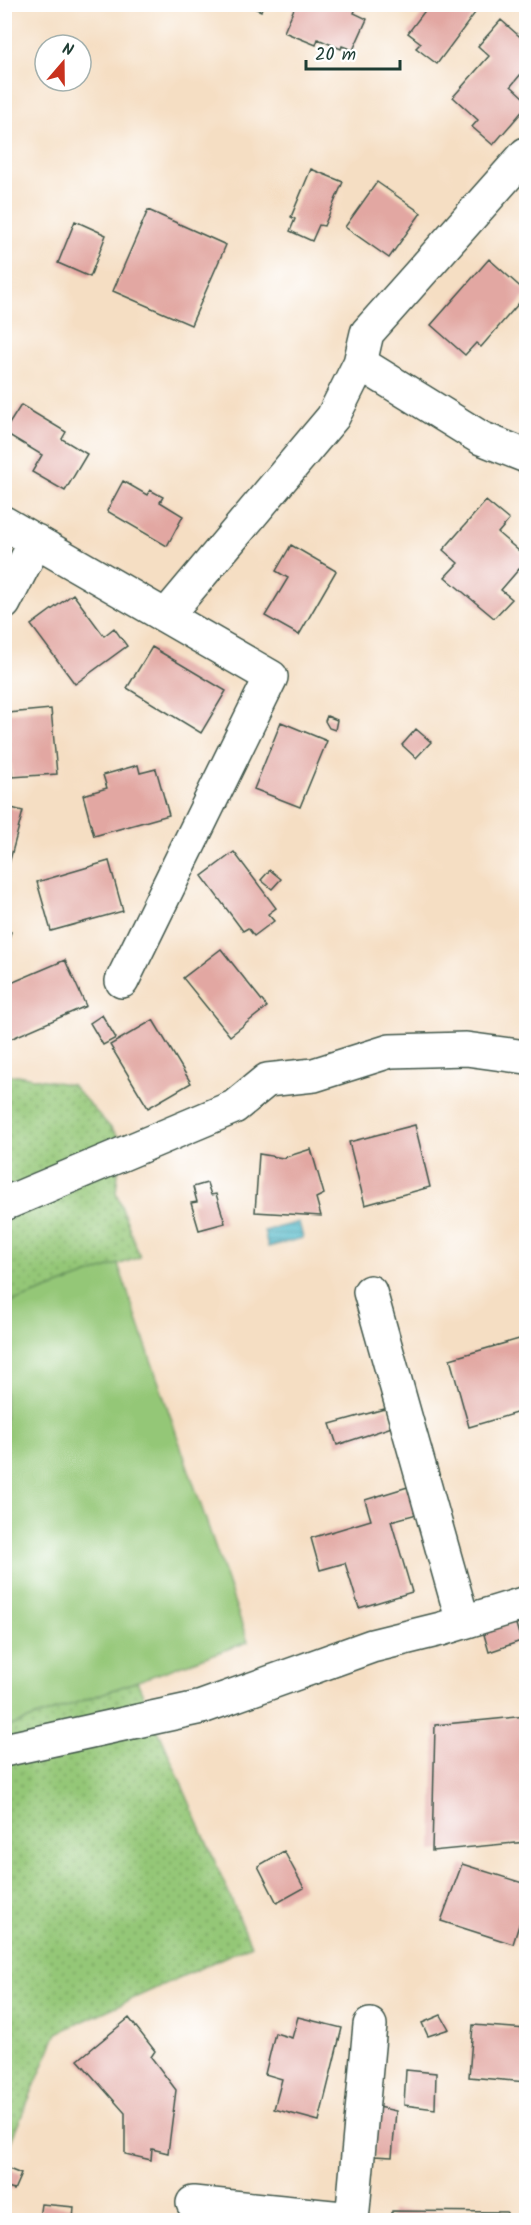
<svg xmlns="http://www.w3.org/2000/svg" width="531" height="2225" font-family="Kalam,sans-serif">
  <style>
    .grass { fill: url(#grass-dots); stroke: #5a8256; stroke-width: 1.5 }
    .garden { fill: #94c777; stroke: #5a8256; stroke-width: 1.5 }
    .water { fill: url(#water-rules); stroke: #34797d; stroke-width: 1.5 }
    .building { fill: #e2a7a2 }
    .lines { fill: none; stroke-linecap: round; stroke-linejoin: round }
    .minor-casing { stroke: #3f5549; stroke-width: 36 }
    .minor { stroke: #fff; stroke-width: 33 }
  </style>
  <defs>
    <pattern id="grass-dots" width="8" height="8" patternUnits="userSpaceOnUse" patternTransform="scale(1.5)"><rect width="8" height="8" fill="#94c777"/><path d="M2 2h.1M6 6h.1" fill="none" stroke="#78a362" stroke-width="1.8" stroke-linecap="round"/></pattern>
    <pattern id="water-rules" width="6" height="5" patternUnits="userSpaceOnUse" patternTransform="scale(1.5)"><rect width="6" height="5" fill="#49b5c6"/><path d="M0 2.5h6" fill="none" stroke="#3c94a2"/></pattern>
  </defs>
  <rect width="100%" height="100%" fill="#fff"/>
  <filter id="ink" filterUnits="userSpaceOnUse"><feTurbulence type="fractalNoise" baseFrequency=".0167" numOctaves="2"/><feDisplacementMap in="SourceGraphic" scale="12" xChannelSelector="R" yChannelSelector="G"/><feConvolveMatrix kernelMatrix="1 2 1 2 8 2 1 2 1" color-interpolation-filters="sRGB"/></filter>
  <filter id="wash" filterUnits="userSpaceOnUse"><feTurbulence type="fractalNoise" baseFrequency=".008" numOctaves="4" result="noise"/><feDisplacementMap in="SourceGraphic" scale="24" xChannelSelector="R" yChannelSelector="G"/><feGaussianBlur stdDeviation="1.35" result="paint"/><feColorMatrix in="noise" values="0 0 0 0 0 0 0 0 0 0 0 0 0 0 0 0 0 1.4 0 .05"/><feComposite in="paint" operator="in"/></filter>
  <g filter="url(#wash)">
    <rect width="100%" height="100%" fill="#f5dec3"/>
    <path class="grass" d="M17,1075L72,1085L122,1140L116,1192L140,1257L5,1305V1076Z
      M137,1681L251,1945L57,2033L5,2155V1728Z"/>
    <path class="garden" d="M118,1264L248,1642L5,1728V1305Z"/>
    <path class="water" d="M299,1222L303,1238L268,1247L264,1231Z"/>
    <g id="blocks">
      <path class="building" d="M245,4H263L261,11Z
        M296,4H358L354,13L367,19L353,50L342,46L341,49L318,39L316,45L284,32Z
        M423,5H464L475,13L437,64L416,48L421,43L408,33L427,8Z
        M501,20L526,42V68L511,86L526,100V107L493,145L472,127L478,120L453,97L489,56L478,46Z
        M311,169L343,182L324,226L319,225L312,241L290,231L295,219L291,217Z
        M377,182L421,213L389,258L345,227Z
        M148,210L226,245L191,325L113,291Z
        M75,221L106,235L90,277L58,263Z
        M489,259L526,292V295L481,347L476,343L465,355L431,325Z
        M21,405L66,432L62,439L87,454L65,491L32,472L42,455L4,432Z
        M123,481L147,495L150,490L163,497L160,502L183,516L167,546L107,511Z
        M486,501L509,520L498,533L526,557V561L501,590L512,599L494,618L445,577L458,563L443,550Z
        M291,545L336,571L299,635L265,616L288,578L276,571Z
        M73,594L104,636L114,628L127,646L75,684L31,625Z
        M152,647L226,691L201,733L127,688Z
        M51,709L57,774L12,777L8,713Z
        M327,716L337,720L335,730L329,728L325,721Z
        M281,722L327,741L300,807L254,789Z
        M416,729L431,742L416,758L402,745Z
        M138,765L140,773L156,769L169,815L94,836L83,795L107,788L103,775Z
        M4,806L23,811L5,879H4Z
        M234,852L276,908L268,914L274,921L254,936L248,928L243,931L202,876Z
        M109,861L123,911L51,931L37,882Z
        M270,870L281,879L272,889L261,880Z
        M4,929L11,932L8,941L4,940Z
        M221,949L267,1007L230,1036L183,978Z
        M65,960L86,1006L8,1040L4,1031V986Z
        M102,1015L116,1038L103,1045L90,1023Z
        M153,1020L191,1083L148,1108L110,1045Z
        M415,1125L430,1187L365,1205L349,1142Z
        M311,1149L324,1194L316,1198L321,1216L255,1212L259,1154L283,1158Z
        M207,1183L211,1195L216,1194L225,1223L199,1230L191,1203L197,1202L193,1187Z
        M526,1337V1410L469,1427L450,1359Z
        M388,1408L392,1427L337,1445L330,1424Z
        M411,1486L417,1514L391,1521L412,1592L359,1608L345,1563L320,1570L311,1538L371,1520L365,1500Z
        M515,1621L521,1641L489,1652L483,1631Z
        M526,1716V1842L432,1851L435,1725Z
        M284,1851L304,1888L277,1903L258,1866Z
        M462,1864L526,1884V1903L513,1944L441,1921Z
        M441,2015L449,2029L428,2036L422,2023Z
        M298,2017L342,2028L319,2121L274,2109L282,2079L265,2074L275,2033L292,2038Z
        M129,2018L155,2051L151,2057L176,2090L168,2153L152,2149L151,2160L125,2154V2113L78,2060Z
        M473,2025L526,2029V2082L469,2077Z
        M406,2070L436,2073L435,2109L404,2105Z
        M378,2107L396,2111L392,2157L374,2156Z
        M4,2167L21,2174L14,2190L4,2187Z
        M41,2204L74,2207L73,2220H5L6,2215L39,2218Z
        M392,2211L507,2212L506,2220H391Z"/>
    </g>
  </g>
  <g filter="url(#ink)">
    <use href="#blocks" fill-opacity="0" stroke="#3f5549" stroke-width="1.5"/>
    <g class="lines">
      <g class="minor-casing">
        <path id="minor" d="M360,363L481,438L526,456
          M4,523L271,677L122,981
          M4,603L36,541
          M166,616L333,417L360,363L367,333L526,154
          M4,1204L234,1107L267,1080L314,1075L390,1051L466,1049L526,1057
          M370,1292L463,1622
          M4,1750L202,1707L372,1646L441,1629L526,1603
          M193,2203L352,2219
          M352,2220L370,2025"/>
      </g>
      <use href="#minor" class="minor"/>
    </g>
  </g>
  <rect width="531" height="2225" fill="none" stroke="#fff" stroke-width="24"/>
  <g transform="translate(63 63) rotate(20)"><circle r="28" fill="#ffffff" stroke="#a5b1ae" stroke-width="1.5"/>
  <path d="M0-4.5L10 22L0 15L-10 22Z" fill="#c8321e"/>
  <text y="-9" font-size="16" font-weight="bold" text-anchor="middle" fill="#1f3d34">N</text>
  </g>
  <path d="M306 60v9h94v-9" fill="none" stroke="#1f3d34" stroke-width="3"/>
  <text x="315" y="60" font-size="18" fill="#1f3d34" stroke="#ffffff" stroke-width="4.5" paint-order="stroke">20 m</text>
</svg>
